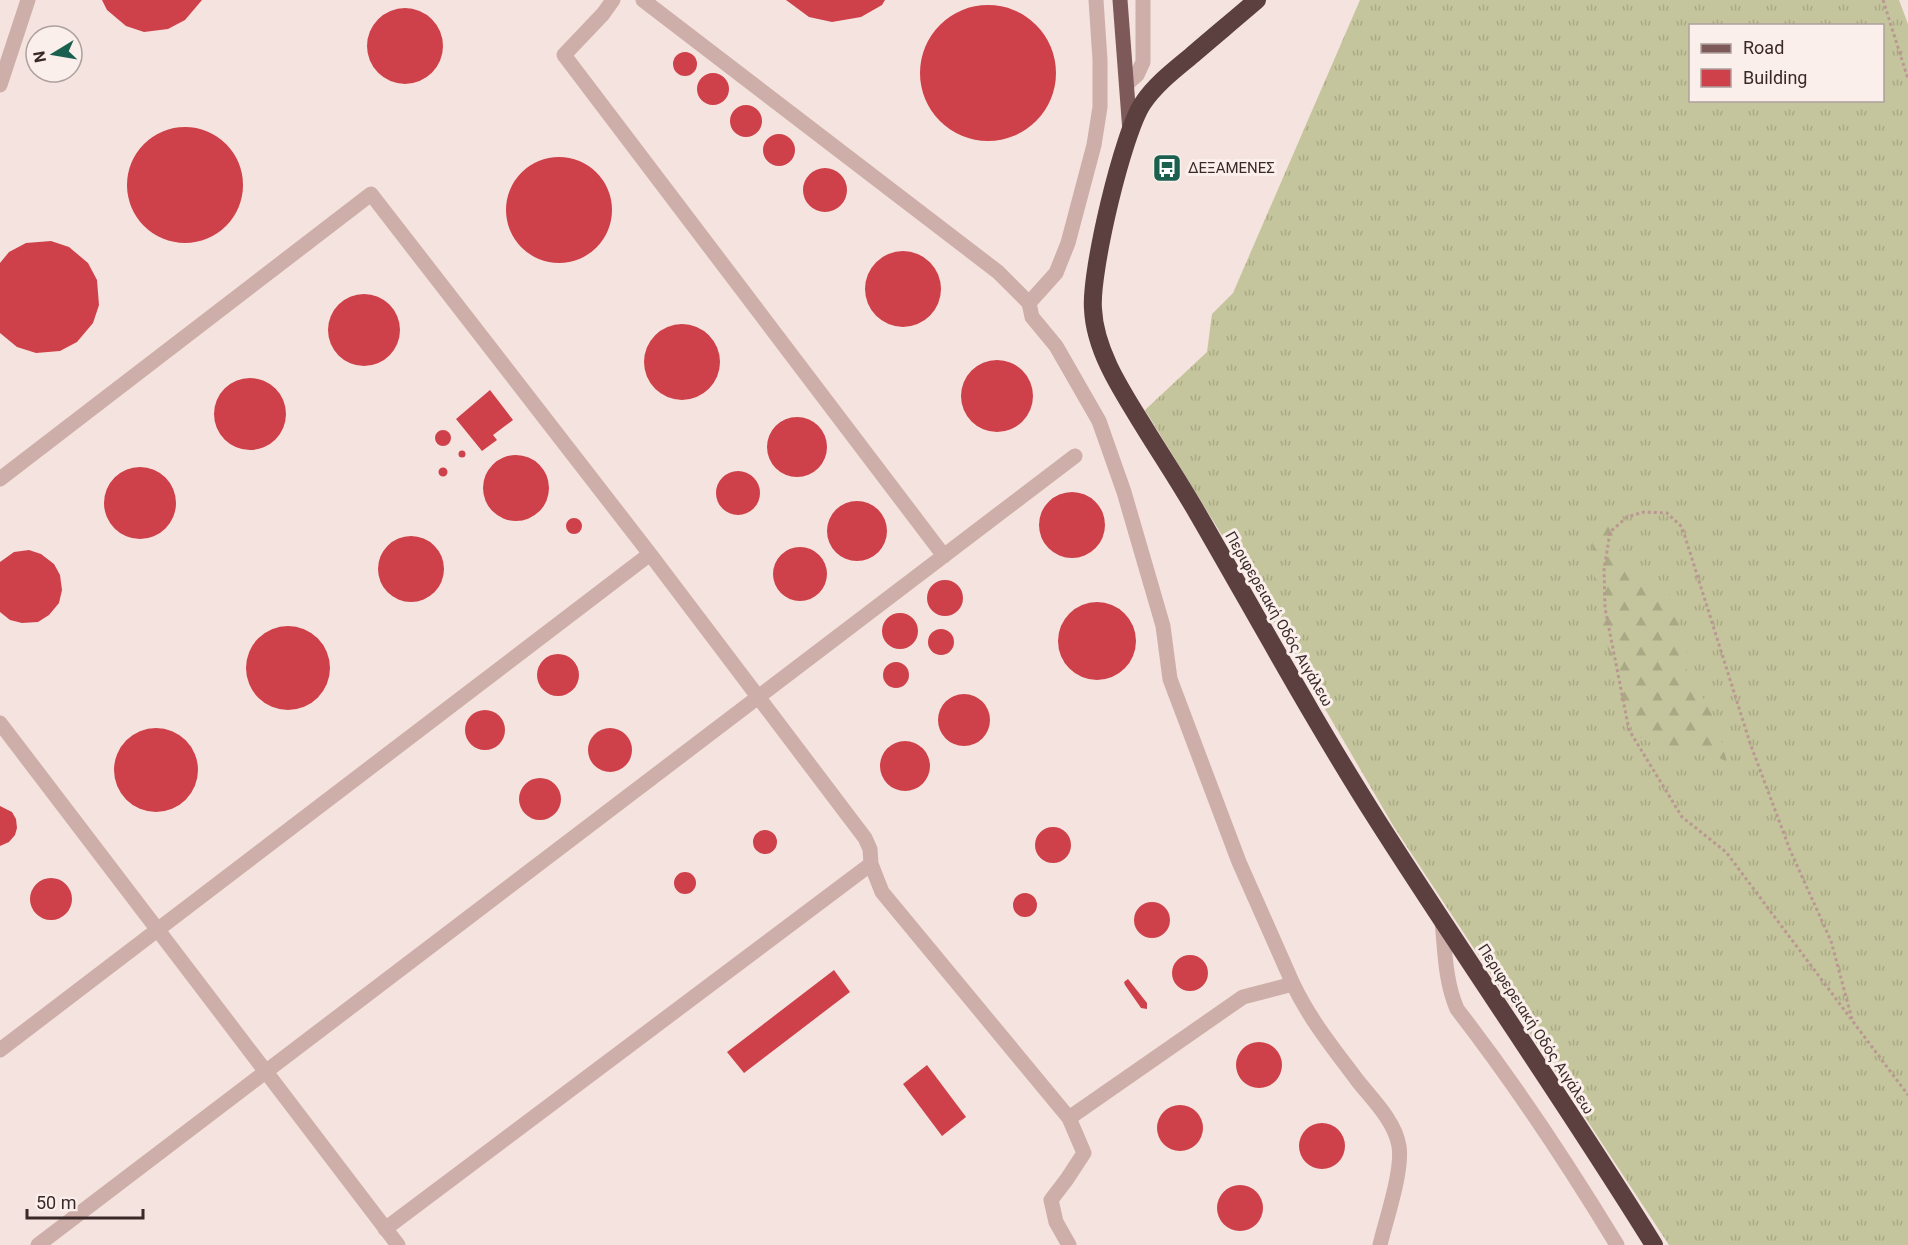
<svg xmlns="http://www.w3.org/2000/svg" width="1908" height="1245" font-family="Roboto,sans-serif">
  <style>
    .grass { fill: url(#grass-tufts); fill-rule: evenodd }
    .forest { fill: url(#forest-firs) }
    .building { fill: #cf414a }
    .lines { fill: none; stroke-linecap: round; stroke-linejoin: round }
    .path { stroke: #ba9792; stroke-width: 3; stroke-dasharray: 3 3; stroke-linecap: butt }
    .minor { stroke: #ceaea8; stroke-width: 15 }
    .major { stroke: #7d5a59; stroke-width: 15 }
    .highway { stroke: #5c3f3f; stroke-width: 18 }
    .labels { text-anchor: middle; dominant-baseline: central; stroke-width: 6; stroke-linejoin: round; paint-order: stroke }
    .poi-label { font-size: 15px; fill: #3a2929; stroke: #fbefeb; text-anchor: start }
    .street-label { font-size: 15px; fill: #3a2929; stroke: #fbefeb }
  </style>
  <defs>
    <pattern id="grass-tufts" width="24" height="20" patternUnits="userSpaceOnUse" patternTransform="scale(1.5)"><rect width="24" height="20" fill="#c4c59c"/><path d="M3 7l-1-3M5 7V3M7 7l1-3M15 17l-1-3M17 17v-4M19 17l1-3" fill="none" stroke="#a9a986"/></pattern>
    <pattern id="forest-firs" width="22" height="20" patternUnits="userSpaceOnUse" patternTransform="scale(1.5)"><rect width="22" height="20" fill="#c4c59c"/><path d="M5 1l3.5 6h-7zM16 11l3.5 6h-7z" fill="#a9a986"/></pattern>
  </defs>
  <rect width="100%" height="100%" fill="#f4e3de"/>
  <path class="grass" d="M1360,0H1899L1908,24V1245H1669L1394,827L1255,589L1145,410L1207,352L1212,314L1233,293ZM1690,26H1882V100H1690Z"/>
  <path class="forest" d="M1619,513C1611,546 1624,555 1642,581L1657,582L1669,593L1677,620L1686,640V668L1693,685L1707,703L1719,731L1727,762L1706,751L1682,750L1658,746L1636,735L1623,711L1614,668L1603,634L1595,594L1592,538L1600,521Z"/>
  <path class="building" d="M102,0H202L185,20L168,29L144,32L126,26L107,10Z
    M786,0H885L882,5L861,17L832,22L809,17Z
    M920 73a68 68 0 1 1 136 0a68 68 0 1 1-136 0Z
    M367 46a38 38 0 1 1 76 0a38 38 0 1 1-76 0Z
    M673 64a12 12 0 1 1 24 0a12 12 0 1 1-24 0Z
    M697 89a16 16 0 1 1 32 0a16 16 0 1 1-32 0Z
    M730 121a16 16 0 1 1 32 0a16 16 0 1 1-32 0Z
    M127 185a58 58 0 1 1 116 0a58 58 0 1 1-116 0Z
    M763 150a16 16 0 1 1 32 0a16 16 0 1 1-32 0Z
    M506 210a53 53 0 1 1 106 0a53 53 0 1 1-106 0Z
    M803 190a22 22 0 1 1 44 0a22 22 0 1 1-44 0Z
    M51,241L69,247L88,263L97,280L99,305L93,323L77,342L60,351L36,353L17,347L0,333V263L9,252L26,243Z
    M865 289a38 38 0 1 1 76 0a38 38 0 1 1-76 0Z
    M328 330a36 36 0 1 1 72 0a36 36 0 1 1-72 0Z
    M644 362a38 38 0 1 1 76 0a38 38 0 1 1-76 0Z
    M961 396a36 36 0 1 1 72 0a36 36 0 1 1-72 0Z
    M214 414a36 36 0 1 1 72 0a36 36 0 1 1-72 0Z
    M490,390L513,420L493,435L497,440L482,451L456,419Z
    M767 447a30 30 0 1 1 60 0a30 30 0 1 1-60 0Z
    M435 438a8 8 0 1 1 16 0a8 8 0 1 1-16 0Z
    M458.5 454a3.5 3.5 0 1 1 7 0a3.5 3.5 0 1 1-7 0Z
    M483 488a33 33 0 1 1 66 0a33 33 0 1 1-66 0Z
    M104 503a36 36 0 1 1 72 0a36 36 0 1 1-72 0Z
    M438.5 472a4.5 4.5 0 1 1 9 0a4.5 4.5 0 1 1-9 0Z
    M716 493a22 22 0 1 1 44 0a22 22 0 1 1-44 0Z
    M1039 525a33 33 0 1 1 66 0a33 33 0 1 1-66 0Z
    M827 531a30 30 0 1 1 60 0a30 30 0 1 1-60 0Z
    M566 526a8 8 0 1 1 16 0a8 8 0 1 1-16 0Z
    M378 569a33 33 0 1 1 66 0a33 33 0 1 1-66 0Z
    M773 574a27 27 0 1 1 54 0a27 27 0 1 1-54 0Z
    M29,550L41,554L54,564L60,575L62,590L59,603L49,615L38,622L22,623L10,620L0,612V562L14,552Z
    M927 598a18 18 0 1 1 36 0a18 18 0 1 1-36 0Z
    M1058 641a39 39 0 1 1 78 0a39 39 0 1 1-78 0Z
    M882 631a18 18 0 1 1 36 0a18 18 0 1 1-36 0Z
    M246 668a42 42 0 1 1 84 0a42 42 0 1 1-84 0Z
    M928 642a13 13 0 1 1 26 0a13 13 0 1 1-26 0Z
    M537 675a21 21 0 1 1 42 0a21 21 0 1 1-42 0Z
    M883 675a13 13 0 1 1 26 0a13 13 0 1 1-26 0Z
    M938 720a26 26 0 1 1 52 0a26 26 0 1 1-52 0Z
    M465 730a20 20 0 1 1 40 0a20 20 0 1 1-40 0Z
    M114 770a42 42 0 1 1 84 0a42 42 0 1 1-84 0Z
    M588 750a22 22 0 1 1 44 0a22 22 0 1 1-44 0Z
    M880 766a25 25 0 1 1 50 0a25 25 0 1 1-50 0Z
    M519 799a21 21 0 1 1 42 0a21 21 0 1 1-42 0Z
    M0,806L12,812L16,819L17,828L15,835L9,842L0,846Z
    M1035 845a18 18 0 1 1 36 0a18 18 0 1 1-36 0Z
    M753 842a12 12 0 1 1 24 0a12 12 0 1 1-24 0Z
    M674 883a11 11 0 1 1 22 0a11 11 0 1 1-22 0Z
    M30 899a21 21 0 1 1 42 0a21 21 0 1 1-42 0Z
    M1013 905a12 12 0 1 1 24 0a12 12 0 1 1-24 0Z
    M1134 920a18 18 0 1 1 36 0a18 18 0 1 1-36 0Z
    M1172 973a18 18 0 1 1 36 0a18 18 0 1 1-36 0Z
    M834,970L850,992L744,1073L727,1052Z
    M1128,979L1147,1003V1009L1141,1008L1125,985L1124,982Z
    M1236 1065a23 23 0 1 1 46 0a23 23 0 1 1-46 0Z
    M927,1065L966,1117L942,1136L903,1084Z
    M1157 1128a23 23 0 1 1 46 0a23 23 0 1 1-46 0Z
    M1299 1146a23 23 0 1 1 46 0a23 23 0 1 1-46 0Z
    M1217 1208a23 23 0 1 1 46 0a23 23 0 1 1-46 0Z"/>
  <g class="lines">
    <path class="path" d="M1883,0L1908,79
      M1852,1019L1831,941L1790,850L1750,743L1682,527L1667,513L1644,512L1627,517L1610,532L1604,570L1605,608L1629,730L1682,817L1726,852L1908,1095"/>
    <path class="minor" d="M613,0L603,14L564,55L944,556
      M643,0L998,272L1029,303
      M1096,0L1100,60V107L1094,145L1068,243L1056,273L1029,303L1032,317L1056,346L1099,421L1124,492L1163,626L1170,679L1239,862L1293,984
      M1128,83L1137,75L1143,62V0
      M0,85L28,0
      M0,479L371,194L650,554L865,838L870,849L871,864L385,1229
      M0,723L398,1245
      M871,864L882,892L1069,1118L1243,997L1293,984C1310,1020 1334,1049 1357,1080C1372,1099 1395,1121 1399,1146C1403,1171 1386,1219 1380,1245
      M1442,921C1445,951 1445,981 1457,1009C1515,1084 1568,1164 1617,1245
      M0,1050L650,554
      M38,1245L1075,456
      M1069,1245L1056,1222L1051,1200L1067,1179L1084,1153L1069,1118"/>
    <path class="major" d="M1120,0L1130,132"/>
    <path class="highway" d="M1257,0C1235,19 1212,38 1190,57C1173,71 1155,85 1143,103C1123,132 1090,272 1093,309C1095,354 1126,397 1149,435C1166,462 1183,488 1199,516C1258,618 1314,721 1377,820C1468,963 1565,1101 1654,1245"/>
  </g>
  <defs>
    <g id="bus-square" transform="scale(1.5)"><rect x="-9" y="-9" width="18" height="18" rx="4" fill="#1b604f" stroke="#fbefeb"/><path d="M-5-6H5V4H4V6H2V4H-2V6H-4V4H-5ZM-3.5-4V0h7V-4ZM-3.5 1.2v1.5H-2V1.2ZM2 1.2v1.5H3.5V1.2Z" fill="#fff"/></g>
  </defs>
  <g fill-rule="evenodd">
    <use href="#bus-square" x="1167" y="168"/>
  </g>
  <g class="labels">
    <g class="poi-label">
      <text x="1188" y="168">ΔΕΞΑΜΕΝΕΣ</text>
    </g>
    <g class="street-label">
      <text transform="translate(1279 619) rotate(60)">Περιφερειακή Οδός Αιγάλεω</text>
      <text transform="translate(1536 1029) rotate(57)">Περιφερειακή Οδός Αιγάλεω</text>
    </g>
  </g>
  <rect x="1689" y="24" width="195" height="78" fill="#fbefeb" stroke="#aea09d" stroke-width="1.5"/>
  <rect x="1701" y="44" width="30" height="9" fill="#7d5a59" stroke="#aea09d" stroke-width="1.5"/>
  <text x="1743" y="54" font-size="18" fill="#3a2929">Road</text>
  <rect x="1701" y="69" width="30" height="18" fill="#cf414a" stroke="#aea09d" stroke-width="1.5"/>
  <text x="1743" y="84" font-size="18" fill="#3a2929">Building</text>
  <g transform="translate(54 54) rotate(259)"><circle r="28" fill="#fbefeb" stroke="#aea09d" stroke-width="1.5"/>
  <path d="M0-4.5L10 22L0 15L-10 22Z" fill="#1b604f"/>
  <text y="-9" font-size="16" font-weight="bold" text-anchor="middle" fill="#3a2929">N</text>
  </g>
  <path d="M27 1209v9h116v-9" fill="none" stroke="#3a2929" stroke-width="3"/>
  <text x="36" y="1209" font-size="18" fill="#3a2929" stroke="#fbefeb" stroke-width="4.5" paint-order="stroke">50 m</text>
</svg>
